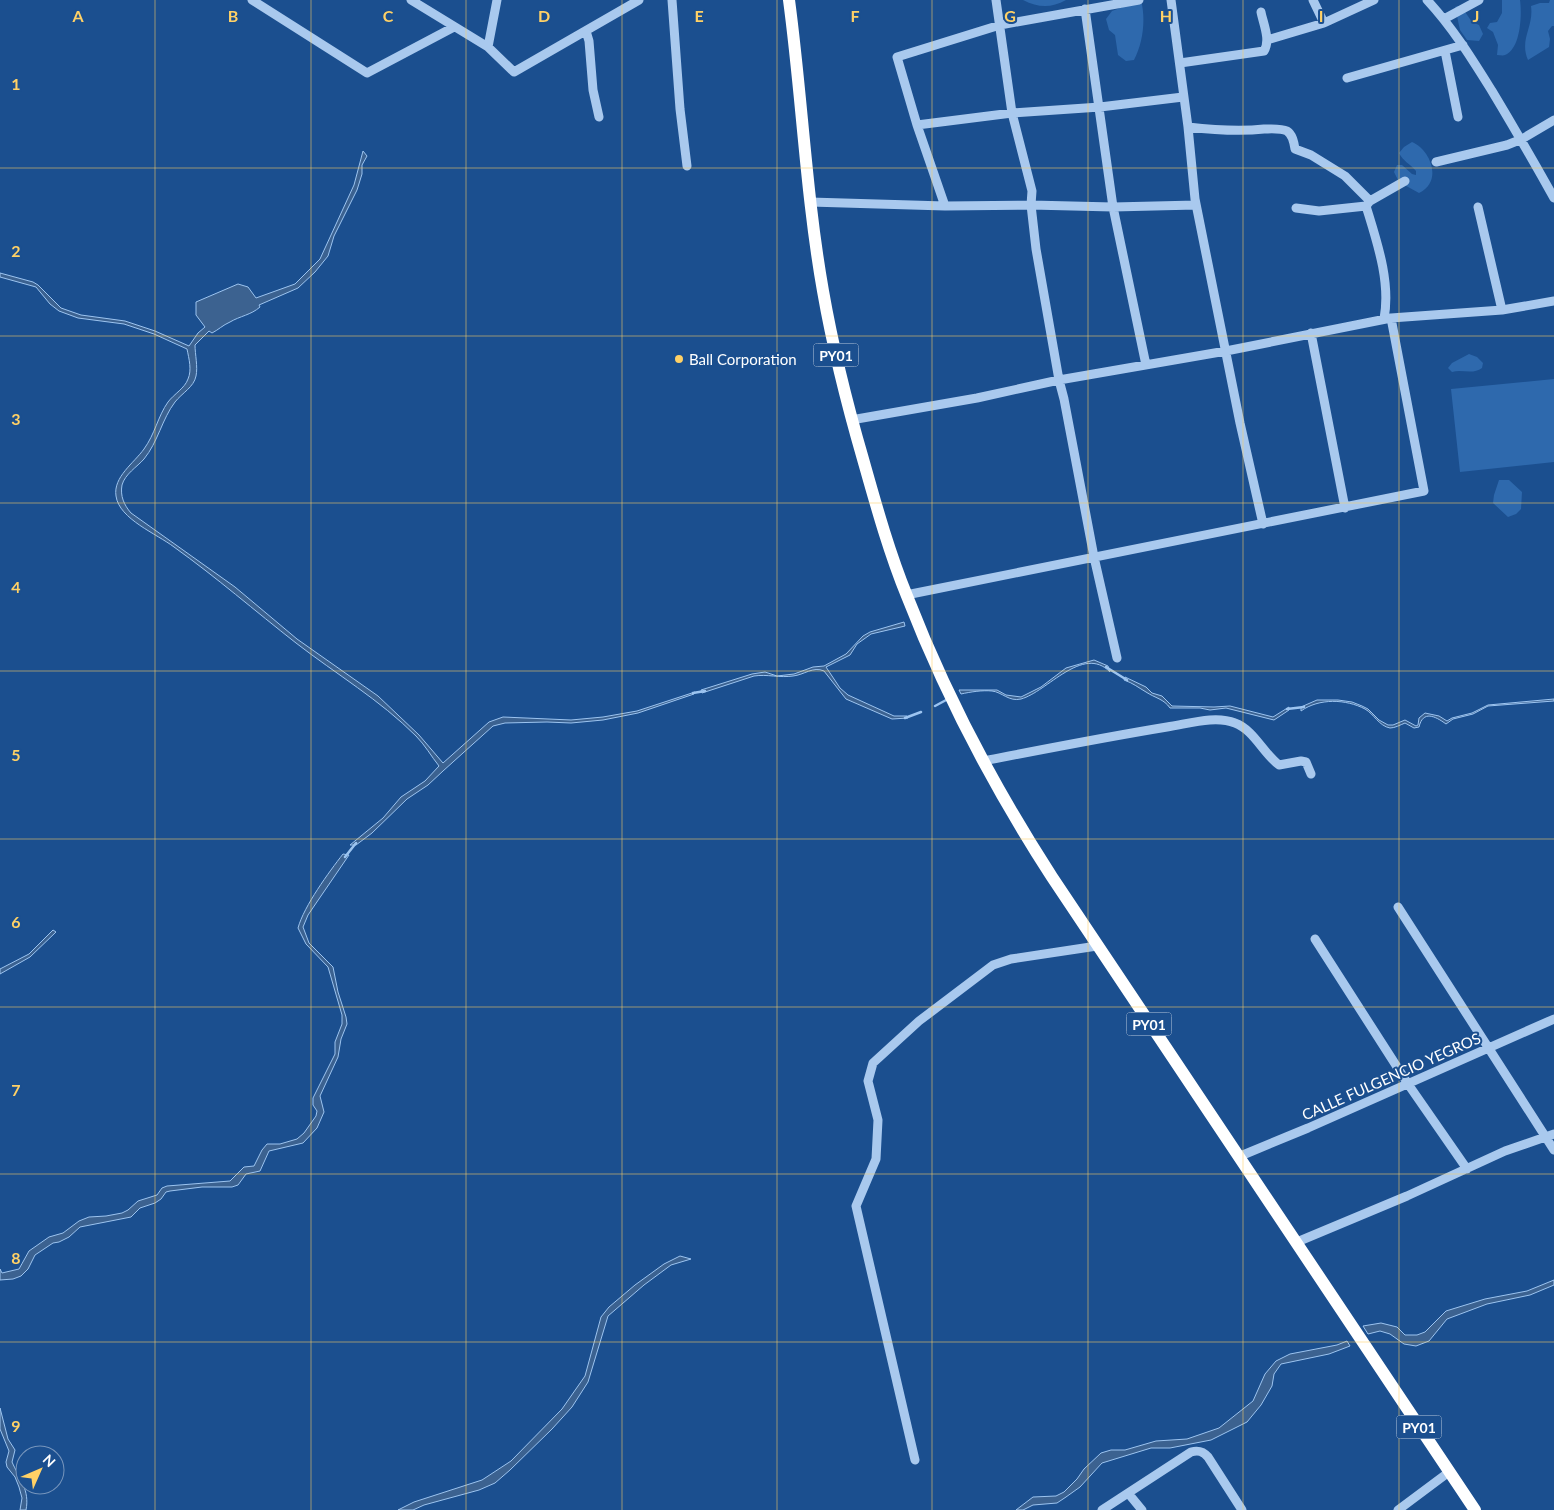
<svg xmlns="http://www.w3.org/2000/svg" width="1554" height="1510" font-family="Lato,sans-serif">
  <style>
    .green { fill: #2e69ad }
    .water { fill: #3c6290; stroke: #9cc4f0 }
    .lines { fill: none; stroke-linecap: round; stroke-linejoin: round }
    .stream { stroke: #9cc4f0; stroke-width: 2.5 }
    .minor { stroke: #a9c9ee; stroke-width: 9 }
    .highway { stroke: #fff; stroke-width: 12 }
    .grid { fill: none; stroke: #ffd166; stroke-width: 1; stroke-opacity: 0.55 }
    .poi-dot { fill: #ffd166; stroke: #1b4f8f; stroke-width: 2 }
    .labels { text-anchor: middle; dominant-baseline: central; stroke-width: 4; stroke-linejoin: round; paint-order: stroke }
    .shield { fill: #1b4f8f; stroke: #bbcadd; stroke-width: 1 }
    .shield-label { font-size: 14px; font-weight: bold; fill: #fff }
    .poi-label { font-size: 15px; fill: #fff; stroke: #1b4f8f; text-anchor: start }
    .street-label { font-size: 15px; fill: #fff; stroke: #1b4f8f }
    .grid-label { font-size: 16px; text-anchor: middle; font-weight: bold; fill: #ffd166; stroke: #1b4f8f; stroke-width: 4; stroke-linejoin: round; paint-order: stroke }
  </style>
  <rect width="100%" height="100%" fill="#1b4f8f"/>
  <path class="green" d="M1023,0H1066C1051,8 1039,8 1023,0Z
    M1141,0C1146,19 1143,43 1134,60L1126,61L1118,55L1115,35L1109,30L1106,19L1112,11Z
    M1502,0H1520C1522,14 1521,49 1505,55C1503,56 1500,55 1497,55L1498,45L1493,32L1487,28L1490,23L1497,22L1502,13Z
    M1550,0H1554V26H1552L1548,31L1550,39L1549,47L1528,60C1519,39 1534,27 1531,6L1540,3H1549Z
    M1457,6H1461L1472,22L1479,25L1483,34L1479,41L1467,40L1460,30L1455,7Z
    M1412,142C1431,150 1443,182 1419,193L1399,182L1394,172L1397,165H1402L1412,174L1416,175V171C1410,164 1403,161 1399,153L1404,147Z
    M1469,354L1477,357L1483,363L1482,368C1473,375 1462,369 1452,372L1448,368L1452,363Z
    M1554,379V462L1460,472L1451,389Z
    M1499,480H1509L1522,492L1521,509L1516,514L1508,517L1493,503L1494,495Z"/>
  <path class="water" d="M363,151L367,156L362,165V174L357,190L334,236L328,256L315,272L298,288L259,305L260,307C251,315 240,316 230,322C223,325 218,330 212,333L209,331L195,345C195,354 198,367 196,376C194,387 182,393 175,402C162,419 158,442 144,459C137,467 125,474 122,485C120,496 124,505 131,513L235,587L297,639L378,696L419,735L443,763L489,722L503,717L571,720L603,717L637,711L695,692L694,694L638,713L603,720L571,723L547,722L505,723L493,726L443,771L428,785L407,799L372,833L356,845H350L383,818L401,797L425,781L439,766C431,756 425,745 416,736C380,700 336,674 296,643C255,611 216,577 174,547C157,534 119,519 116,496C113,477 134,463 144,449C155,434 158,416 168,402C174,394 185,388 188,379C192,370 189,359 187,349L154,334L124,324L78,318L59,311L50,304L36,287L0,277V273L33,282L38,285L61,308L81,315L125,321L155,331L189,346L198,333L205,327L196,315V302L238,284L248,287L256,298L295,284L320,259L354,185Z
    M904,622L905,626L871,634L857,644L850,655L826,667L840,688L848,695L894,716H907L908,718L892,719L846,699L824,671C813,666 804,675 793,676C780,678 767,674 754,676L702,693L701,690L752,674L765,672L777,676L794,674L813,667L824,666L846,654L863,636L870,632Z
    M1094,660L1108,666L1110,672C1083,644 1047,692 1021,699C1009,702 1002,692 992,691C982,690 970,692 961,694L959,690H997L1006,695L1021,697L1041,687L1066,668Z
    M1125,677L1146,687L1152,693L1162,696L1172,706L1214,707L1230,706L1273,717L1289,707V710L1274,720L1226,708L1210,710L1200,708H1170C1164,699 1155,698 1146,692C1139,688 1133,683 1124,680Z
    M1554,699V701L1488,706L1473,714L1453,719L1446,724C1435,716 1423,710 1419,727L1414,728L1405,723C1400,725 1395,728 1390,728C1379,726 1374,714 1365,709C1346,699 1319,698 1301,711V707L1317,700H1338L1352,702L1362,706L1368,709L1379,720L1388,725H1393L1405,720L1416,726L1418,725L1419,718L1425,713L1439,716L1447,721L1452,718L1472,713L1488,705Z
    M343,854L349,855L308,915L303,927L309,943L333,967L338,992L346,1017L347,1024L341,1039L338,1057L320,1096L324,1112L317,1128L303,1143L269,1151L260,1171L246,1174L238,1185L232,1187H202L170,1191L166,1192L161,1199L155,1203L140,1208L131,1217L80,1227L69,1237L59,1242L53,1243L35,1255L28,1269L21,1276L13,1279L0,1280V1269L2,1273L19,1269L29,1251L49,1237L63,1233L79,1221L89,1217L106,1216L122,1213L128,1210L138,1201L157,1195L162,1188L167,1186L230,1181L244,1167L254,1166L262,1150L267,1144H280L297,1139L304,1133L316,1116L317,1111L313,1105V1098L335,1054V1042L342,1024V1015L328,967L306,944L298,928C304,906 329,872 343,854Z
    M53,930L56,932L30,957L0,974V969L29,954Z
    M680,1256L691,1259L671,1265L644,1285L608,1316L588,1382L572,1407L552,1429L510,1470L495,1483L479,1490L424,1505L413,1510H398L414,1502L482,1480L511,1461L562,1409L585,1376L601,1317L609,1307L635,1285L664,1264Z
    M1554,1280V1285L1530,1295L1487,1304L1447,1319L1429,1341L1416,1346L1404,1344L1390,1334L1380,1331L1368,1334L1363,1326L1381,1323L1397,1327L1405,1335H1417L1425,1332L1446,1311L1485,1299L1527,1291Z
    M1347,1341L1350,1346L1329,1354L1281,1364L1274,1374L1272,1386L1261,1405L1247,1422L1211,1440L1170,1448H1151L1102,1463L1080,1487L1066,1497L1057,1503L1033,1505L1023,1510H1016L1033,1497L1056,1496L1064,1492L1077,1479L1084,1469L1101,1453L1111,1450H1125L1156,1441L1187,1439L1219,1428L1253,1401L1265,1374L1276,1361L1290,1354L1337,1345Z
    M0,1408L8,1439L15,1450L12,1462C19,1478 30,1490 26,1510H20L22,1498L19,1487L15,1477L7,1467L6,1462L9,1451L0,1429Z"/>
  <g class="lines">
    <path class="stream" d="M1106,667L1127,680
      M693,693L705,691
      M935,706L948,699
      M1287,709L1304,707
      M905,718L921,712
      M345,857L356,843"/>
    <path class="minor" d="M252,0L367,73L454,27
      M411,0L488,47L514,72L639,0
      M672,0L680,109L687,166
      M996,0L1012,113L1032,191L1031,205L1036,249L1059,380L1064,399L1094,557L1117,658
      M1171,0L1188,127L1195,199L1240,423L1263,524
      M1313,0L1324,23
      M1427,0C1453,28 1472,59 1492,91C1513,126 1534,162 1554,198
      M1085,9L1113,207L1146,365
      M1444,19L1479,0
      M586,31L589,41L593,90L599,117
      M1267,40L1324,23L1374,0
      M488,47L497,0
      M1445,51L1458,117
      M1180,63L1264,51C1271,40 1263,23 1261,12
      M1347,78L1463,45
      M917,125L1012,113L1100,107L1183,97
      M1188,127C1214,130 1238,132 1264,129C1270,129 1281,128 1287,131C1293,135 1294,143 1295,149L1311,155L1345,176L1370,201
      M1436,162L1507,145L1522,139L1554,120
      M810,202L945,206L1031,205L1113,207L1196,205
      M945,206L917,125L897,57L1000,25L1139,0
      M1366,206C1377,242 1391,282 1384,319
      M1478,207L1502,310
      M1296,208L1319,211L1366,206L1370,201L1405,181
      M1311,333L1345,508
      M851,420L977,398L1059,380L1226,351L1391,318L1502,310L1554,301
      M906,595L1424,491L1391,318
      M983,761C1045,749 1106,737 1167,727C1188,724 1215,715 1235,723C1254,730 1263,753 1279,765L1301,761L1306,762L1311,774
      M1398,907L1554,1150
      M1315,939L1408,1084L1467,1169
      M1238,1157L1308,1128L1554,1019
      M1297,1242L1407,1196L1505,1151L1554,1134
      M915,1460L856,1206L876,1159L878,1120L868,1081L873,1063L919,1021L993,965L1011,959L1097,946
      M1128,1493L1142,1510
      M1102,1510L1191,1452C1198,1450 1203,1451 1208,1457L1242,1510
      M1398,1510L1449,1472"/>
    <path class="highway" d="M789,0C802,97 806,195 823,291C833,348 847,404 863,459C876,505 889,552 907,596C945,694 995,789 1052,877L1475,1510"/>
  </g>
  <path class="grid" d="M155,0V1510M311,0V1510M466,0V1510M622,0V1510M777,0V1510M932,0V1510M1088,0V1510M1243,0V1510M1399,0V1510M0,168H1554M0,336H1554M0,503H1554M0,671H1554M0,839H1554M0,1007H1554M0,1174H1554M0,1342H1554"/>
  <circle class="poi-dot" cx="679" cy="359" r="5"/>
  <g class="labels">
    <g class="shield">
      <rect x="813.5" y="343.5" width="45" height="23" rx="4"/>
      <rect x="1126.5" y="1012.5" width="45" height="23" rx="4"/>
      <rect x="1396.5" y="1415.5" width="45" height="23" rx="4"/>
    </g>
    <g class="shield-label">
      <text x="836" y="355">PY01</text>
      <text x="1149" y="1024">PY01</text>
      <text x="1419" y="1427">PY01</text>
    </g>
    <g class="poi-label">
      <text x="689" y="359">Ball Corporation</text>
    </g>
    <g class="street-label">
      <text transform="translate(1391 1076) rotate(-24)">CALLE FULGENCIO YEGROS</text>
    </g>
  </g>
  <g class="grid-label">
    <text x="78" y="22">A</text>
    <text x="233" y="22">B</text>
    <text x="388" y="22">C</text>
    <text x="544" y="22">D</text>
    <text x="699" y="22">E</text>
    <text x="855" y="22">F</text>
    <text x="1010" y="22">G</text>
    <text x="1166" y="22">H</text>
    <text x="1321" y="22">I</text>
    <text x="1476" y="22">J</text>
    <text x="16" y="90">1</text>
    <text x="16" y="257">2</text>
    <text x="16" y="425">3</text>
    <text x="16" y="593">4</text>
    <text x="16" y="761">5</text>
    <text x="16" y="928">6</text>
    <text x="16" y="1096">7</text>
    <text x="16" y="1264">8</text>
    <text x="16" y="1432">9</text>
  </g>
  <g transform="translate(40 1470) rotate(45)"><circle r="24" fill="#1b4f8f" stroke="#7695bc"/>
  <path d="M0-4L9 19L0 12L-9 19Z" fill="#ffd166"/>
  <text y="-8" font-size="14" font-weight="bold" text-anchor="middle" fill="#ffffff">N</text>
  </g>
</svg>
